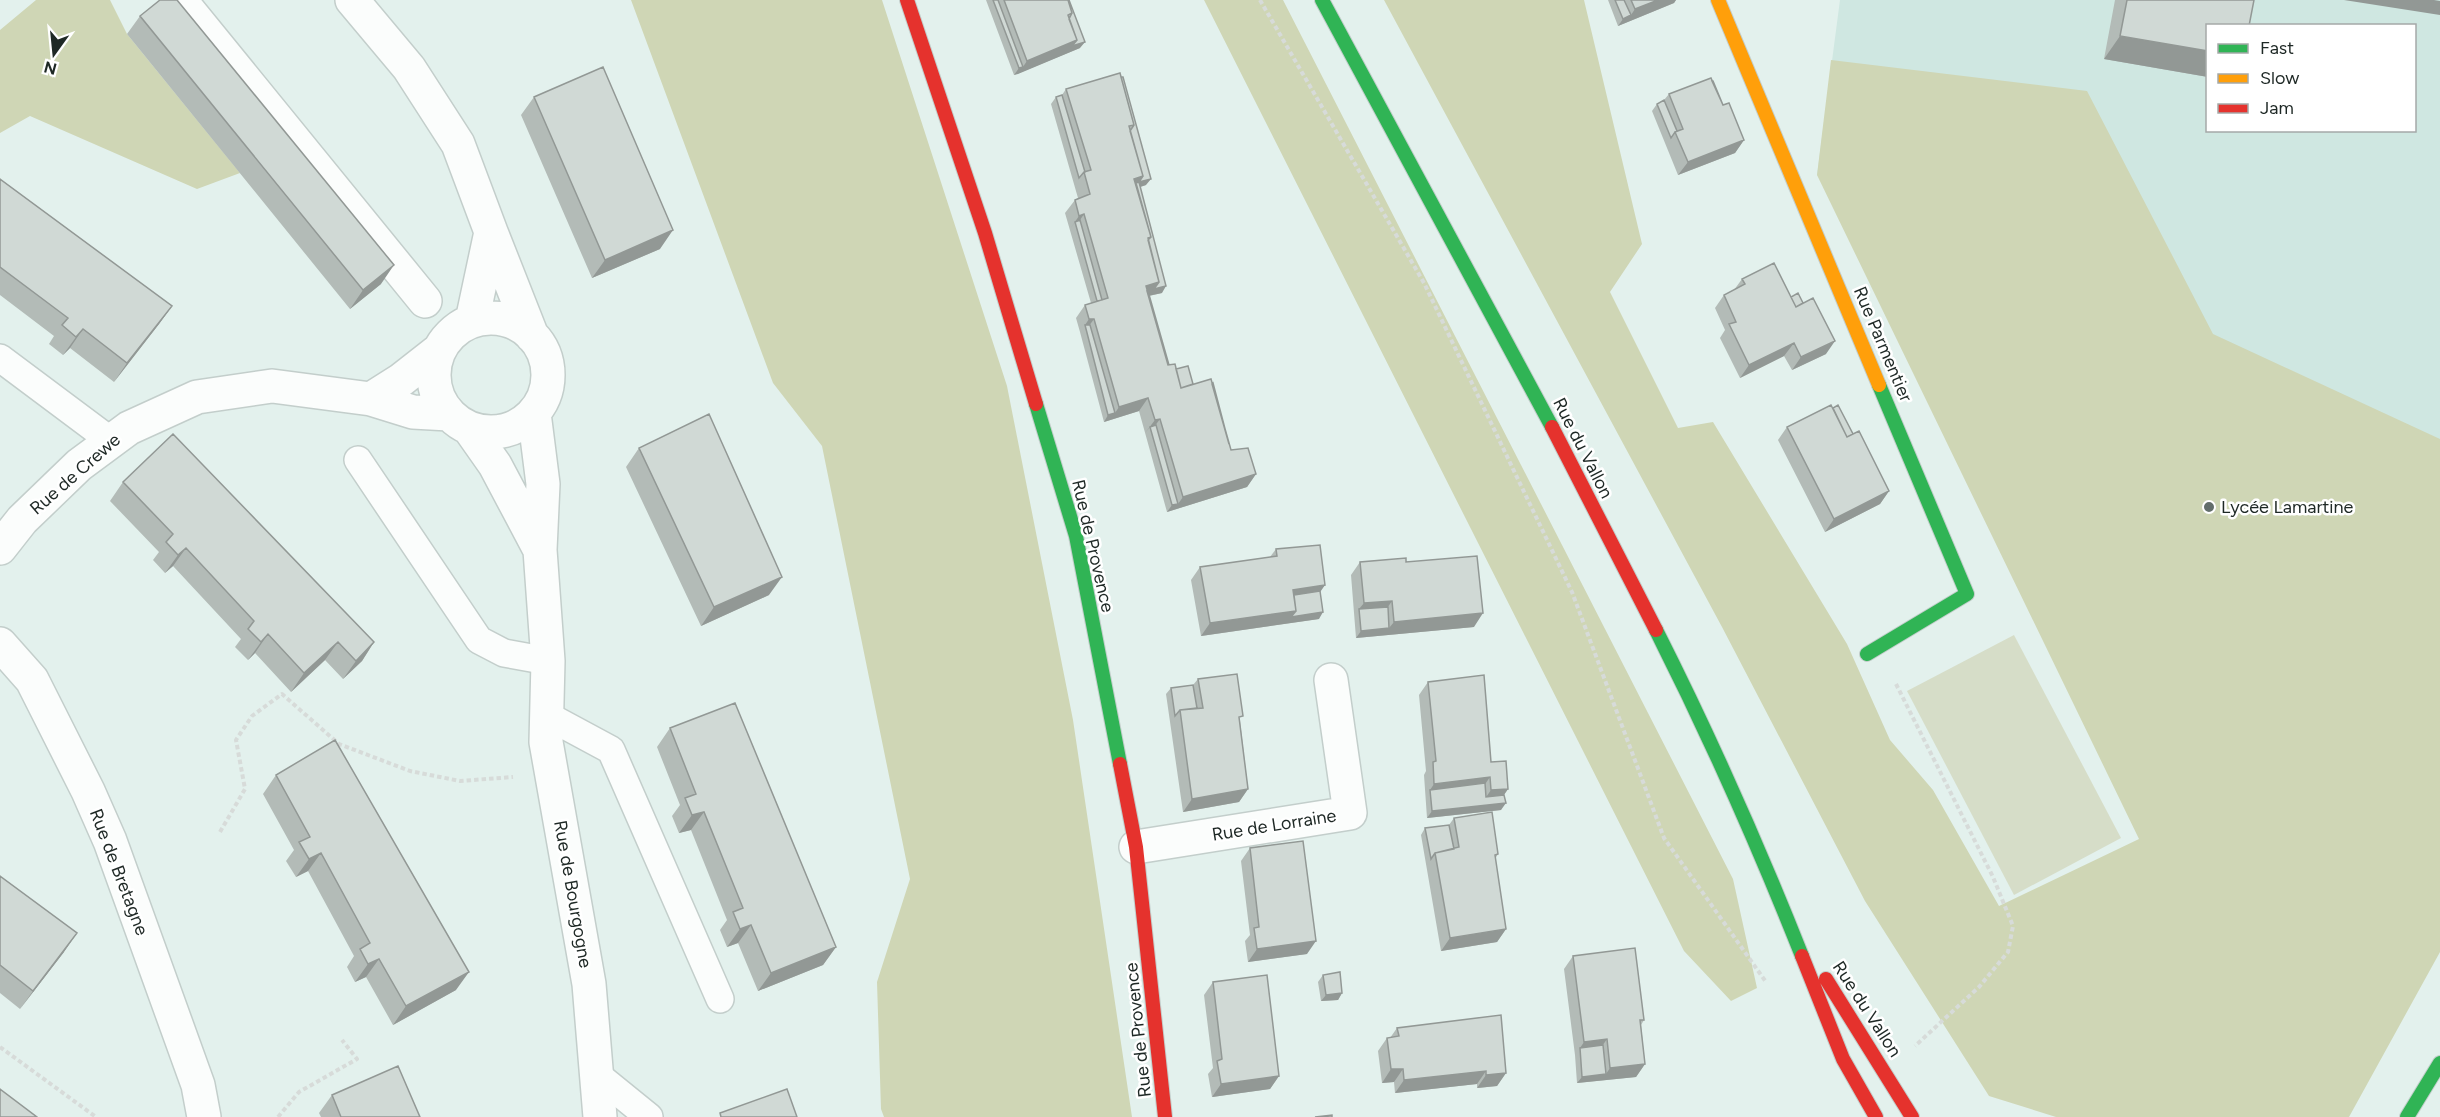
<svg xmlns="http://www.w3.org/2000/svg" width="2440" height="1117" font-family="Figtree,sans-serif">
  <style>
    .built { fill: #cfe7e1; fill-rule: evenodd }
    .green { fill: #d6ddc8 }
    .forest { fill: #cfd6b5 }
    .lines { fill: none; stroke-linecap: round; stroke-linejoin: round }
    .lane-casing { stroke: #c3cecb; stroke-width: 30 }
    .street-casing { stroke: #c3cecb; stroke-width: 36 }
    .fast-casing { stroke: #c3cecb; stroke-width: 16 }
    .slow-casing { stroke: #c3cecb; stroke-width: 16 }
    .jam-casing { stroke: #c3cecb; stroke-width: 16 }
    .path { stroke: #d7dbd9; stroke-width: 4; stroke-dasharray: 4.5 3; stroke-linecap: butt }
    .lane { stroke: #fbfdfc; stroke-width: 27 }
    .street { stroke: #fbfdfc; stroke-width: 33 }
    .fast { stroke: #30b455; stroke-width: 14 }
    .slow { stroke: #ff9f0a; stroke-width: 14 }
    .jam { stroke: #e5322d; stroke-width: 14 }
    .wall { fill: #b3bbb7 }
    .shaded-wall { fill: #929895 }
    .building { fill: #d0d9d5; stroke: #929895; stroke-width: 1.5 }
    .poi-dot { fill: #636e6b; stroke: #fff; stroke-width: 2 }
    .labels { text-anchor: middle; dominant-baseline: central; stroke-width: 5; stroke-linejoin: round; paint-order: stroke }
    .street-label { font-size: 18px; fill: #1e2825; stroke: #fff }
    .poi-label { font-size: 18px; fill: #1e2825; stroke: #fff; text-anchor: start }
  </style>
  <rect width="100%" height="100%" fill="#e3f1ed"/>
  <path class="built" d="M1840,0H2440V879L1817,175ZM2208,26H2414V130H2208Z"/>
  <path class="green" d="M2014,635L2121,838L2014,895L1907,691Z"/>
  <path class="forest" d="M36,0H110L127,34L240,173L197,189L30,116L0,133V30Z
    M631,0H882L1007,386L1073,720L1132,1117H884L881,1109L877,982L910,879L822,446L773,383Z
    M1204,0H1283L1733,879L1757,988L1731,1001L1684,951Z
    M1384,0H1584L1642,244L1610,292L1678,428L1713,422L1847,644L1890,740L1933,790L1999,906L2139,839L1817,175L1831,60L2087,91L2213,334L2440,439V952L2349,1117H2056L1989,1096L1865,901L1722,627Z"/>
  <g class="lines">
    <g class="lane-casing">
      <path id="lane" d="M0,358L111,441
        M358,460L479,640L504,653L548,661
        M546,715L611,750L720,999
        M596,1074L649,1117"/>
    </g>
    <g class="street-casing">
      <path id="street" d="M180,0L425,301
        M352,0L409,68L458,144L491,232
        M434 375a57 57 0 1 1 114 0a57 57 0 1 1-114 0Z
        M472,321L491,232L532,336
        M438,351L401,380L371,399L413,412L449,414
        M469,428L495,465L540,550L543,484L534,413
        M0,548L22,520L79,465L129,428L197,397L272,386L371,399
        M540,550L548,661L546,742L589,984L600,1117
        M0,644L32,680L88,791L110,841L198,1085L204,1117
        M1136,847L1350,813L1331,680"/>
    </g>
    <g class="fast-casing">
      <path id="fast" d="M1322,0L1552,427
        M1036,404L1076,536L1120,764
        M1656,630C1710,737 1758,845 1802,956
        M1867,654L1967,594L1879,385
        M2407,1117L2440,1063"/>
    </g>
    <g class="slow-casing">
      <path id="slow" d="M1718,0L1879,385"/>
    </g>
    <g class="jam-casing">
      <path id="jam" d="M907,0L985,233L1036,404
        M1552,427L1656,630
        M1120,764L1136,847L1165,1117
        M1802,956L1843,1059L1876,1117
        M1826,979L1912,1117"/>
    </g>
    <path class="path" d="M1260,0L1424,283L1572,592L1664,838L1766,982
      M1896,684L1993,877L2013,926L2008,952L1979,987L1915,1046
      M220,832L245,789L236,740L252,716L282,694L339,744L410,771L460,781L513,777
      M0,1047L96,1117
      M278,1117L299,1092L357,1059L342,1040"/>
    <use href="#lane" class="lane"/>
    <use href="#street" class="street"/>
    <use href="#fast" class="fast"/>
    <use href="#slow" class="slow"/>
    <use href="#jam" class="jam"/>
  </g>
  <path class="wall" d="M986,0H1069L1080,48L1014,75Z
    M1608,0H1676L1674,3L1618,26Z
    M2115,0H2254L2208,26V77L2104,59Z
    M140,16L381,284L350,309L127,34Z
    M1121,77L1146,185L1140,187L1162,293L1149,296L1169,365L1176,369L1193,384L1231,450L1256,474L1247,487L1167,512L1139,411L1104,422L1080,332L1076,318L1085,305L1091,303L1065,213L1075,200L1078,198L1051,104L1056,97L1062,95L1066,89Z
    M1669,94L1723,105L1744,140L1735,153L1678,175L1652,111L1657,104L1664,100Z
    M534,97L660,249L592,278L521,115Z
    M0,179L172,306L159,324L114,382L70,348L63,355L49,344L54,336L0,295Z
    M1742,279L1791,297L1826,354L1792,370L1784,356L1740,378L1720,338L1725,330L1715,308L1724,295L1734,290Z
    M1833,408L1853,434L1889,491L1880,504L1825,532L1778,440L1787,427Z
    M639,448L769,595L701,626L626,467Z
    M123,482L374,642L362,661L343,679L325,660L291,692L255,653L248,660L235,647L241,639L173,566L165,573L153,560L159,552L110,501Z
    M1276,549L1325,585L1320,591L1319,619L1201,636L1191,580L1200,567L1270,557Z
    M1360,562H1406L1474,627L1356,638L1351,575Z
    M1198,679L1240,721L1248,789L1239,802L1183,812L1166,694L1171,688L1193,685Z
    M1428,682L1491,762L1508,789L1504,795L1501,810L1427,818L1424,775L1426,771L1419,695Z
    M670,728L836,947L823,965L758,991L738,943L727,947L720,930L727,920L691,830L679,833L672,816L680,805L657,747Z
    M276,775L456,990L393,1025L366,977L355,982L347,967L354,956L308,871L296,877L286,861L294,850L263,794Z
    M1454,818L1498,854L1495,859L1506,929L1497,942L1441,951L1421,835L1425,828L1449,825Z
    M1250,848L1307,954L1248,962L1245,941L1250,935L1241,861Z
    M0,876L64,952L20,1009L0,993Z
    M1573,956L1644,1020L1641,1025L1645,1064L1636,1077L1577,1083L1575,1055L1564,969Z
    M1323,975L1342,993L1338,1000L1321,1001L1318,982Z
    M1213,982L1279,1076L1270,1089L1212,1097L1208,1074L1213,1068L1204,995Z
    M1397,1028L1506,1073L1497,1086L1477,1088V1084L1395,1093L1394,1082L1382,1083L1378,1051L1387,1038H1390Z
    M332,1095L420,1117H321L319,1113Z"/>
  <path class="shaded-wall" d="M1658,0H1676L1674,3L1618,26L1623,19L1631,15L1635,9Z
    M2344,0H2434L2440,1V15Z
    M2120,36L2208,51V77L2104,59Z
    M1077,40L1085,42L1080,48L1018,74L1027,61Z
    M1023,67L1018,74L1014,75L1019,68Z
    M1744,140L1735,153L1678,175L1688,162Z
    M1143,176L1151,179L1146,185L1131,190L1134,179Z
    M1084,214L1076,226L1075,222L1070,229L1079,216Z
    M673,230L660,249L592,278L605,260Z
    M394,265L381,284L350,309L363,290Z
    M1159,282L1166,286L1162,293L1143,297L1146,286Z
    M172,306L159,324L114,382L127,363Z
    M1089,319H1094L1086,330L1085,325Z
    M83,329L70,348L63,355L76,337Z
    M1835,341L1826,354L1792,370L1801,357Z
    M1794,343L1784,356L1740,378L1749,365Z
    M1148,398L1139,411L1104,422L1108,415L1115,413L1119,407Z
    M1160,419L1151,431L1150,427L1145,433L1155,420Z
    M1256,474L1247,487L1167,512L1172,505L1178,504L1183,497Z
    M1889,491L1880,504L1825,532L1834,519Z
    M186,548L173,566L165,573L178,555Z
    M782,577L769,595L701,626L714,607Z
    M1325,585L1316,598L1290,602L1293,590Z
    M1392,601L1383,614L1359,609L1364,603Z
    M1296,611L1323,612L1319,619L1201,636L1210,623Z
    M1483,613L1474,627L1356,638L1361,631L1389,628L1394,622Z
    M268,634L255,653L248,660L261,642Z
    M338,642L325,660L291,692L304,673Z
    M374,642L362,661L343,679L356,661Z
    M1490,777L1481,790H1430L1434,784Z
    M1248,789L1239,802L1183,812L1192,799Z
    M1508,789L1499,802L1482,803L1491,790Z
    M1506,803L1501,810L1427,818L1432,811Z
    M704,812L691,830L679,833L692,815Z
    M321,853L308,871L296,877L309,859Z
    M751,925L738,943L727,947L740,929Z
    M1506,929L1497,942L1441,951L1450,938Z
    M77,933L64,952L20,1009L33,991Z
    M1316,941L1307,954L1248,962L1257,949Z
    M836,947L823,965L758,991L771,973Z
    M379,959L366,977L355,982L368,964Z
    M469,972L456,990L393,1025L406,1006Z
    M1342,993L1338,1000L1321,1001L1326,995Z
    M1607,1039L1598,1052L1580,1048L1584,1042Z
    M1645,1064L1636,1077L1577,1083L1582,1077L1606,1074L1610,1068Z
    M1391,1069H1403L1394,1082L1382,1083Z
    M1486,1071L1477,1084L1395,1093L1404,1080Z
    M1506,1073L1497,1086L1477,1088L1486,1075Z
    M1279,1076L1270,1089L1212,1097L1221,1084Z"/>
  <path class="building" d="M160,0H177L394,265L363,290L140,16Z
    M993,0H998L1023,67L1019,68Z
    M1004,0H1068L1072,13L1068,15L1077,40L1027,61Z
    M1068,0H1069L1085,42L1072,46L1077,40L1069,19L1072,13Z
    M1615,0H1624L1631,15L1623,19Z
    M1631,0H1658L1635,9Z
    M2127,0H2254L2249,26H2208V51L2120,36Z
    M603,67L673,230L605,260L534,97Z
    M1120,73L1134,125L1129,126L1143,176L1134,179L1151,237L1148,238L1159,282L1146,286L1168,365L1175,364L1181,388L1211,379L1231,450L1248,448L1256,474L1183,497L1160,419L1155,420L1148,398L1119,407L1094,319H1089L1085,305L1108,298L1084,214L1079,216L1075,200L1090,194L1084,172L1091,170L1066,89Z
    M1121,77H1123L1151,179L1139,182L1143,176L1130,131L1134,125Z
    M1711,78L1723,105L1729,103L1744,140L1688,162L1675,132L1683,129L1669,94Z
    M1712,81H1713L1723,105Z
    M1062,95L1085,172H1084L1079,178L1056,97Z
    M1664,100L1677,131L1675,132L1671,138L1657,104Z
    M0,179L172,306L127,363L83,329L76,337L62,325L68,318L0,267Z
    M1139,182L1166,286L1154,289L1159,282L1148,240L1151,237L1136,183Z
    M1080,220L1102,300L1097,301L1075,222Z
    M1774,263L1796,307L1813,298L1835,341L1801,357L1794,343L1749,365L1729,324L1736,322L1724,295L1745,284L1742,279Z
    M1147,291H1148L1169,365H1168Z
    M1798,293L1803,303L1796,307L1791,297Z
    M1085,325H1090L1115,413L1108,415Z
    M1188,366L1193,384L1181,388L1176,369Z
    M1213,383L1229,444L1212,384Z
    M1831,405L1847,437L1859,431L1889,491L1834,519L1787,427Z
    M1838,405L1853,434L1847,437L1833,408Z
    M709,414L782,577L714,607L639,448Z
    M1156,425L1178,504L1172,505L1150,427Z
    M173,434L374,642L356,661L338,642L304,673L268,634L261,642L248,629L254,621L186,548L178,555L166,542L173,534L123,482Z
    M1320,545L1325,585L1293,590L1296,611L1210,623L1200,567L1277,556L1276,549Z
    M1477,556L1483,613L1394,622L1392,601L1364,603L1360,562L1406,558V562Z
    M1320,591L1323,612L1291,617L1296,611L1294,595Z
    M1388,607L1389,628L1361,631L1359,609Z
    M1237,674L1243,716L1239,717L1248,789L1192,799L1180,710L1203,708L1198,679Z
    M1484,675L1491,762L1506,761L1508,789L1491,790L1490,777L1434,784L1433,762L1436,761L1428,682Z
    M1193,685L1197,708L1180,710L1175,716L1171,688Z
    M735,703L836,947L771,973L751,925L740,929L733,912L743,908L704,812L692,815L685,798L696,794L670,728Z
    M335,740L469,972L406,1006L379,959L368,964L360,949L370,943L321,853L309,859L299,842L310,837L276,775Z
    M1485,783L1486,797L1504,795L1506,803L1432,811L1430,790Z
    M1492,812L1498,854L1495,855L1506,929L1450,938L1435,853L1459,847L1454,818Z
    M1449,825L1454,849L1435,853L1431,859L1425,828Z
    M1303,841L1316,941L1257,949L1254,928L1259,927L1250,848Z
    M0,876L77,933L33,991L0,965Z
    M1635,948L1644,1020H1640L1645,1064L1610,1068L1607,1039L1584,1042L1573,956Z
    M1340,972L1342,993L1326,995L1323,975Z
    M1267,975L1279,1076L1221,1084L1217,1061L1222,1059L1213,982Z
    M1501,1015L1506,1073L1486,1075V1071L1404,1080L1403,1069H1391L1387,1038L1399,1036L1397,1028Z
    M1603,1045L1606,1074L1582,1077L1580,1048Z
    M398,1066L420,1117H341L332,1095Z
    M0,1089L37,1117H0Z
    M787,1089L797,1117H721L720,1113Z
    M1332,1115V1117H1315Z"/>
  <circle class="poi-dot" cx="2209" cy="507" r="6"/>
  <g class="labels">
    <g class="street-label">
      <text transform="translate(1883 344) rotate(67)">Rue Parmentier</text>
      <text transform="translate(1583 448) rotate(63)">Rue du Vallon</text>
      <text transform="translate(75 474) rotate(-41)">Rue de Crewe</text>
      <text transform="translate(1093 546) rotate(77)">Rue de Provence</text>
      <text transform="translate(1274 825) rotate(-9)">Rue de Lorraine</text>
      <text transform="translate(119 872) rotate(69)">Rue de Bretagne</text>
      <text transform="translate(573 894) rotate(80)">Rue de Bourgogne</text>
      <text transform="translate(1867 1009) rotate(57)">Rue du Vallon</text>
      <text transform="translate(1138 1030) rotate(-96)">Rue de Provence</text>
    </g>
    <g class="poi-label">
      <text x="2221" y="507">Lycée Lamartine</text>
    </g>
  </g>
  <rect x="2206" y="24" width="210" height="108" fill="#ffffff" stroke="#a5a9a8" stroke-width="1.5"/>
  <rect x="2218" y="44" width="30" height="9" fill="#30b455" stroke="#a5a9a8" stroke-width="1.5"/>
  <text x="2260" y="54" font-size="18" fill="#1e2825">Fast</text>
  <rect x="2218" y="74" width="30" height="9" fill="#ff9f0a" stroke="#a5a9a8" stroke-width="1.5"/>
  <text x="2260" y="84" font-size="18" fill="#1e2825">Slow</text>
  <rect x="2218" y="104" width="30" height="9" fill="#e5322d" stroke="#a5a9a8" stroke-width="1.5"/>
  <text x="2260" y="114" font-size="18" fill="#1e2825">Jam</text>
  <g transform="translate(54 54) rotate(195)" stroke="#ffffff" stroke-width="4.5" paint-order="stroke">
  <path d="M0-4.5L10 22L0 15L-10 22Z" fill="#1e2825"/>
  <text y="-9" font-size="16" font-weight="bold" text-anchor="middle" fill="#1e2825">N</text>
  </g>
</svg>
